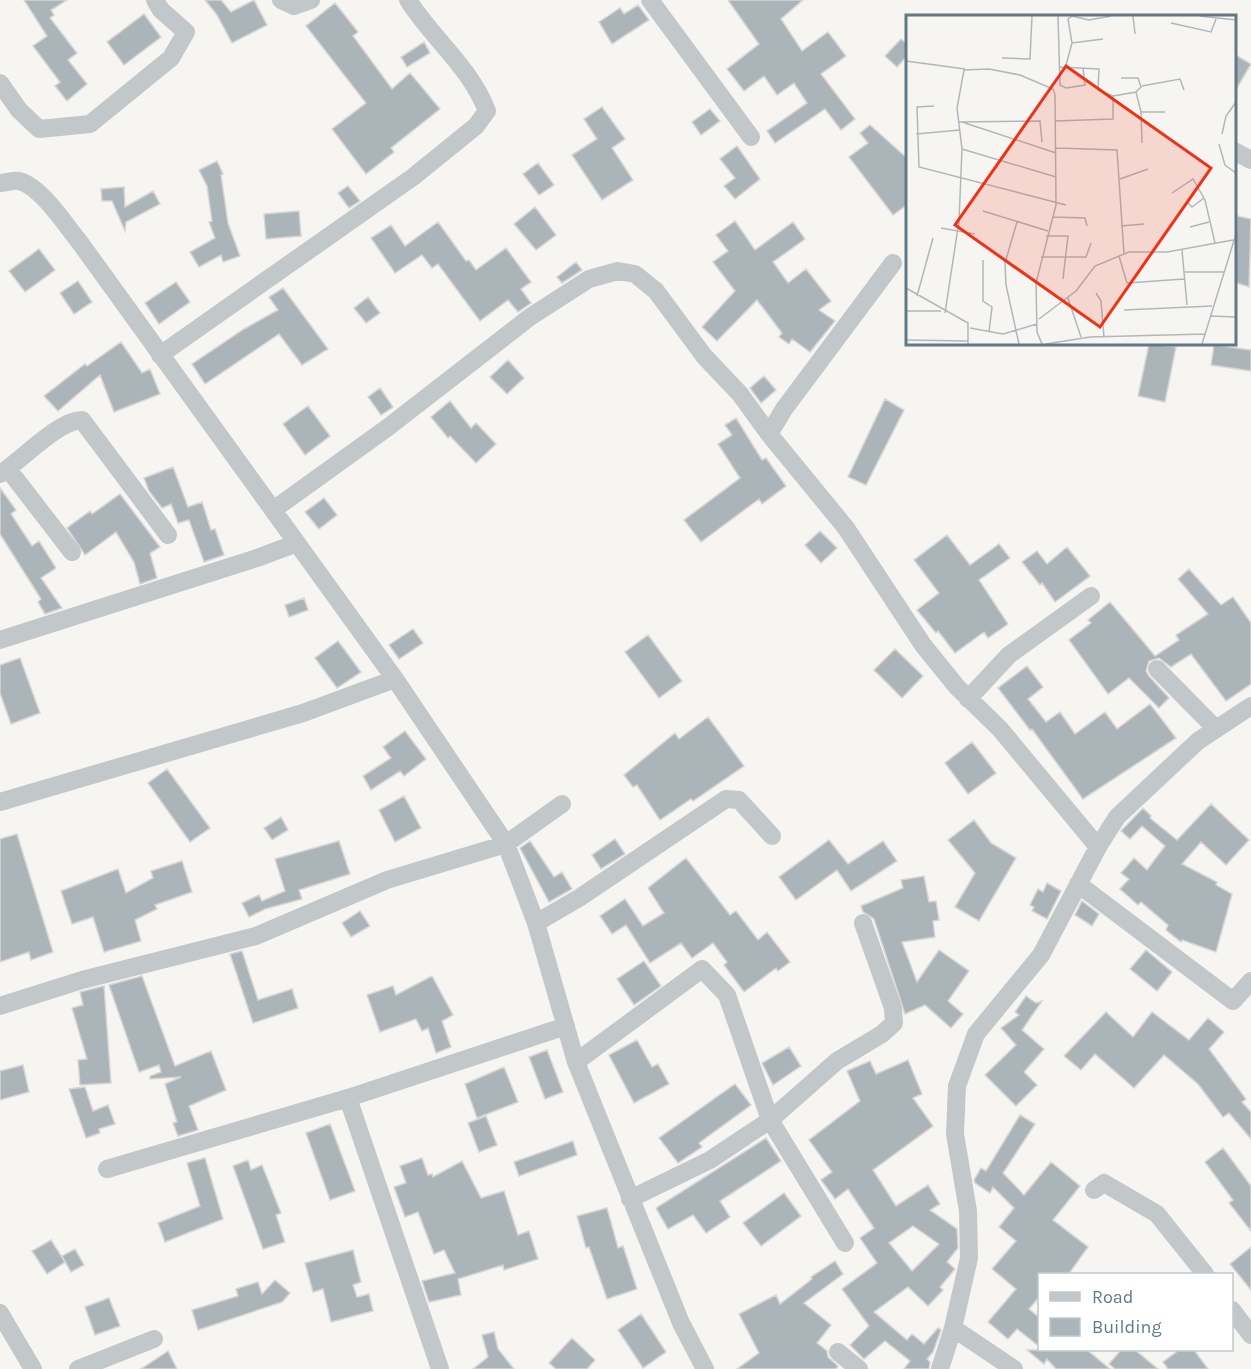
<svg xmlns="http://www.w3.org/2000/svg" width="1251" height="1369" font-family="Karla,sans-serif">
  <style>
    .building { fill: #abb4b9; stroke: #d7d6d4; stroke-width: 1.5; fill-rule: evenodd }
    .lines { fill: none; stroke-linecap: round; stroke-linejoin: round }
    .minor { stroke: #c2c7ca; stroke-width: 18 }
    .inset-road { fill: none; stroke: #aeb8bc; stroke-width: 1.5 }
    .view { fill: #f03117; fill-opacity: 0.15; stroke: #f03117; stroke-width: 3 }
    .inset-edge { fill: none; stroke: #627985; stroke-width: 3 }
  </style>
  <rect width="100%" height="100%" fill="#f6f5f1"/>
  <path class="building" d="M24,0H67L51,10L54,15L50,18L77,53L68,60L87,84L67,101L55,86L60,82L33,46L47,36Z
    M205,0H221L231,12L254,0L267,25L232,43L217,15Z
    M728,0H803L781,19L802,51L828,32L846,56L821,74L855,119L841,130L825,109L775,143L767,131L807,103L794,83L777,95L764,76L744,91L727,69L759,44Z
    M335,3L358,32L353,36L392,89L410,73L440,109L391,148L394,152L366,174L332,129L366,103L306,26Z
    M638,5L649,20L612,44L599,22L620,8L624,14Z
    M144,14L161,37L124,65L107,42Z
    M901,39L908,45V55L897,67L885,56Z
    M424,42L430,53L407,67L401,57Z
    M1234,54L1251,64L1234,93Z
    M602,107L625,139L612,148L633,180L602,200L572,155L597,139L584,119Z
    M710,109L720,121L701,135L692,122Z
    M870,125L908,159V204L893,215L849,157L868,143L860,133Z
    M737,146L760,179L735,199L724,186L735,178L720,159Z
    M217,161L223,174L221,175L228,223L240,256L223,262L221,255L199,267L190,252L215,238L209,222L212,221L207,186L199,170Z
    M538,163L554,185L539,195L523,174Z
    M348,186L360,201L349,208L338,193Z
    M124,187L125,207L153,191L160,204L126,222L125,231L112,201H102L101,189Z
    M535,207L556,235L536,250L514,224Z
    M299,211L301,236L266,239L264,214Z
    M1237,216L1251,219L1249,287L1234,282Z
    M735,221L755,250L793,222L805,239L773,262L788,283L806,269L831,301L819,310L835,321L810,352L792,339L789,344L779,337L782,333L757,300L717,341L702,327L735,291L713,262L728,251L716,235Z
    M438,222L466,261L469,260L476,270L506,248L531,282L521,289L531,303L518,312L508,300L480,321L438,264L432,268L422,255L395,273L371,238L391,225L405,246Z
    M39,249L55,270L25,292L9,271Z
    M576,262L582,270L562,283L557,277Z
    M78,281L92,302L74,314L60,293Z
    M176,282L190,302L159,324L145,303Z
    M283,288L328,349L302,365L279,334L205,384L192,364L244,329L278,310L269,297Z
    M368,297L380,313L366,323L354,308Z
    M121,342L142,373L150,369L160,394L114,412L100,375L58,411L44,396L85,364L87,366Z
    M1149,344L1176,347L1165,402L1138,396Z
    M1214,345L1251,350V371L1211,365Z
    M508,360L524,378L507,394L490,377Z
    M764,376L776,390L761,403L750,388Z
    M380,388L393,407L381,415L368,397Z
    M885,399L904,410L866,485L848,477Z
    M450,401L471,428L476,423L496,444L476,463L450,436L448,438L431,417Z
    M308,406L330,436L305,455L283,424Z
    M736,418L762,460L766,458L786,486L762,504L759,499L701,542L684,520L740,478L718,444L732,435L725,425Z
    M173,467L188,507L202,502L211,530L215,529L224,555L204,562L189,520L178,523L171,504L162,508L149,491L144,478Z
    M0,488L16,510L11,514L32,546L39,541L56,568L41,578L62,608L45,614L38,602L41,599L0,534Z
    M120,494L160,547L150,553L157,578L140,584L134,562L116,532L85,555L67,528L90,511L92,514Z
    M324,498L337,515L319,529L305,512Z
    M820,531L837,548L821,563L805,545Z
    M947,535L970,565L999,544L1010,558L979,580L1008,624L988,638L984,632L955,653L938,631L936,633L917,610L939,593L914,560Z
    M1067,547L1090,576L1055,602L1042,583L1040,585L1022,562L1037,551L1047,564Z
    M1189,569L1221,605L1233,597L1251,623V684L1226,701L1191,654L1171,667L1159,658L1149,661L1146,671L1149,676L1169,698L1159,708L1129,678L1108,694L1069,640L1091,623L1088,620L1110,602L1155,656L1179,640L1176,635L1208,614L1178,579Z
    M304,598L308,610L289,617L285,605Z
    M413,629L423,643L399,659L389,645Z
    M648,635L682,681L659,698L625,652Z
    M338,641L361,672L337,688L315,658Z
    M895,649L923,676L902,698L874,670Z
    M20,658L40,713L11,724L0,693V665Z
    M1027,666L1043,687L1028,699L1046,722L1060,712L1075,734L1105,712L1117,729L1150,704L1176,738L1083,799L1032,729L1030,730L998,688Z
    M708,717L744,766L693,801L691,799L660,820L637,785L633,787L624,775L675,733L679,739Z
    M405,731L426,759L404,776L400,771L371,790L363,776L391,758L383,747Z
    M972,742L996,773L968,794L945,763Z
    M167,769L210,828L190,842L148,783Z
    M404,796L421,828L395,842L379,810Z
    M1211,804L1249,840L1226,865L1201,842L1182,864L1217,882L1216,885L1232,894L1216,952L1182,940L1181,942L1166,930L1168,925L1141,902L1138,905L1120,889L1129,879L1121,873L1134,858L1147,870L1165,846L1142,826L1130,839L1121,831L1143,808L1151,816L1150,818L1177,840Z
    M281,817L288,830L272,840L264,828Z
    M974,820L991,843L1016,858L979,921L955,907L975,873L948,840Z
    M17,834L53,952L31,960L29,952L0,962V839Z
    M615,839L625,854L601,869L592,855Z
    M829,840L848,864L883,841L897,861L851,891L837,870L796,900L779,877Z
    M339,841L350,874L299,890L302,899L265,909L249,917L242,903L259,895L262,901L285,891L275,859Z
    M530,841L554,877L562,872L572,889L549,902L520,848Z
    M686,858L730,915L736,911L758,940L767,932L790,962L778,971L776,968L744,992L724,965L727,962L713,943L692,958L681,943L650,963L626,925L612,934L600,916L625,899L643,926L664,913L648,888Z
    M182,861L192,892L155,905L157,909L135,920L141,941L104,952L93,917L72,924L61,891L118,869L126,893L153,878L151,871Z
    M924,876L929,902L936,901L939,920L933,921L935,937L902,942L917,982L939,950L969,971L948,1001L963,1014L951,1028L925,1005L905,1014L874,919L863,912L861,906L903,888L901,880Z
    M1047,883L1061,891L1047,919L1032,911L1034,907L1030,905L1038,889L1043,892Z
    M1082,901L1099,914L1092,926L1075,915Z
    M360,911L370,926L351,937L342,923Z
    M1146,950L1172,972L1157,991L1130,969Z
    M242,951L258,1000L292,989L298,1008L253,1023L230,954Z
    M644,961L661,986L634,1005L617,979Z
    M142,976L175,1066L211,1051L226,1090L189,1106L198,1130L178,1136L173,1123L177,1122L165,1084L181,1077L150,1079V1076L161,1072L159,1065L139,1072L109,985Z
    M432,976L453,1015L442,1021L451,1047L436,1053L428,1028L422,1031L416,1019L380,1032L367,995L393,986L396,995Z
    M104,986L111,1083L80,1085L78,1060L87,1059L72,1008L83,1005L80,992Z
    M1026,996L1036,1003L1042,1001L1022,1030L1044,1049L1024,1072L1037,1085L1016,1106L985,1075L1016,1045L1001,1028L1019,1015L1015,1012Z
    M1106,1012L1133,1037L1152,1012L1189,1040L1208,1018L1224,1032L1209,1049L1246,1099L1242,1102L1251,1112V1139L1229,1113L1223,1117L1198,1084L1164,1055L1134,1088L1095,1054L1081,1070L1064,1056Z
    M637,1040L652,1067L658,1064L669,1084L634,1103L609,1055Z
    M789,1047L801,1066L773,1085L762,1063Z
    M547,1050L563,1092L545,1099L529,1057Z
    M908,1060L922,1094L913,1098L933,1126L873,1170L896,1206L928,1185L940,1204L930,1210L957,1229L958,1248L947,1262L955,1269L940,1287L943,1290L928,1306L908,1287L874,1312L907,1340L912,1334L924,1344L938,1328L941,1330L933,1352L927,1359L930,1362L929,1369H904L910,1361L885,1341L864,1359L850,1345L869,1326L842,1289L877,1263L860,1238L874,1228L848,1189L835,1199L821,1180L832,1172L809,1140L860,1101L847,1071L870,1061L876,1074ZM913,1226L939,1244L912,1271L889,1243Z
    M23,1065L29,1092L0,1100V1071Z
    M504,1067L518,1102L477,1118L465,1084Z
    M735,1084L751,1105L699,1143L702,1147L678,1163L659,1138Z
    M85,1087L93,1111L108,1105L115,1124L99,1129L100,1133L86,1138L69,1089Z
    M1020,1115L1035,1124L1003,1173L1024,1195L1051,1162L1080,1186L1053,1220L1088,1247L1068,1275H1040V1296L1029,1309L1040,1318V1347L1017,1329L1008,1339L988,1322L1016,1289L992,1269L1016,1241L999,1227L1014,1208L993,1187L990,1193L975,1183L974,1180L981,1168L986,1171Z
    M486,1116L497,1145L479,1152L468,1123Z
    M330,1124L355,1191L330,1200L306,1133Z
    M766,1138L781,1161L720,1201L730,1217L706,1233L693,1215L668,1229L656,1208Z
    M573,1141L577,1155L519,1176L514,1162Z
    M1223,1148L1251,1186V1231L1229,1203L1233,1200L1205,1162Z
    M205,1158L223,1219L165,1242L158,1223L200,1206L187,1163Z
    M422,1158L428,1175L432,1174L433,1177L462,1161L481,1198L504,1191L518,1235L529,1231L538,1259L504,1270L503,1265L458,1279L461,1295L429,1302L422,1281L455,1273L444,1250L434,1254L418,1212L405,1217L394,1187L406,1183L400,1166Z
    M248,1160L251,1170L262,1165L281,1213L276,1215L285,1242L263,1249L233,1166Z
    M784,1193L801,1216L761,1246L743,1223Z
    M607,1208L618,1248L623,1246L637,1289L607,1299L589,1247L586,1248L577,1216Z
    M51,1240L65,1262L47,1274L32,1251Z
    M1251,1247V1290L1230,1264Z
    M75,1249L84,1265L71,1272L62,1256Z
    M353,1250L361,1282L353,1285L357,1297L369,1294L373,1311L331,1322L323,1289L313,1292L305,1263Z
    M835,1261L843,1274L804,1303L831,1325L817,1343L827,1351L828,1357L838,1366L836,1369H737L759,1353L739,1314L776,1295L780,1304L812,1279L811,1277Z
    M275,1280L290,1293L282,1302L198,1330L192,1310L238,1296L236,1289L258,1282L262,1294Z
    M109,1298L120,1326L95,1335L85,1307Z
    M641,1314L666,1352L643,1368L618,1330Z
    M494,1332L498,1349L514,1369H473L488,1357L482,1335Z
    M572,1338L595,1360L587,1369H556L549,1363Z
    M1027,1350H1087L1110,1369H1056L1047,1359L1044,1364Z
    M1121,1350H1135L1158,1369H1115L1109,1364Z
    M1179,1350H1194L1208,1369H1168L1163,1362Z
    M168,1351L177,1369H141Z"/>
  <g class="lines">
    <path class="minor" d="M281,0L294,6L311,0
      M650,0L751,137
      M0,83L19,110L39,129L90,124L171,58L186,32L161,10L155,0
      M1234,151L1251,160
      M0,183C6,183 13,180 19,181C41,186 67,227 81,244L395,679L506,844L536,923L576,1062L681,1323L705,1369
      M160,355L413,177L476,126L487,111C471,68 432,38 408,0
      M769,434L784,409L893,263
      M8,469L72,552
      M0,474C22,460 57,421 82,420L168,535
      M273,510L387,428L530,317L589,279L618,271L635,274L656,291L704,356L740,394L769,434L846,528L923,645L957,687L1000,729L1098,847
      M0,640L257,558L297,543
      M1157,669L1215,728
      M968,699L1009,655L1091,596
      M0,802L303,713L395,679
      M1078,884L1233,1001L1251,981
      M536,923L579,898L726,799L739,800L772,836
      M0,1006L82,980L256,936L387,880L506,844L562,804
      M576,1062L702,969L727,995L770,1120L845,1243
      M348,1098L440,1369
      M107,1169L348,1098L566,1026
      M1094,1190L1104,1183L1157,1214L1205,1274
      M630,1199L710,1160L770,1120L837,1061L882,1034L894,1023L893,1008L863,923
      M1232,1310L1251,1335
      M0,1313L33,1369
      M953,1328L1014,1369
      M838,1352L859,1369
      M78,1369L154,1339
      M940,1369L953,1328L969,1258L968,1211L955,1134L957,1086L976,1034L1041,955L1098,847L1117,817L1198,741L1251,706"/>
  </g>
  <g transform="translate(906 15)">
    <rect width="330" height="330" fill="#f6f5f1"/>
    <path class="inset-road" d="M152,1L154,70L160,73L179,70L177,53M166,1L162,4L166,28L197,24M166,1L183,5L205,1M227,1L229,19M294,1L330,5M265,8L305,17L310,4M96,43L124,44L126,1M0,46L59,54M160,50L166,28M153,52L193,54L192,75L207,81M236,71L274,64L278,75M230,77L235,97H259M207,81L230,77L235,72L232,63H215M28,91L11,92L13,152L160,190M235,97L236,128M149,106L207,104V81M53,107L134,106L136,127M56,107L150,138M10,119L54,115M316,119L320,101L330,87M313,129L319,150L330,158M150,133L211,135L218,239M56,134L150,162M214,164L242,154M266,178L287,164L299,185L309,228M281,187L286,192L298,183M77,196L142,216M147,202L179,203L181,211M111,207L99,248L100,270L113,329M215,211L238,209M284,212L303,207M35,213L69,219M140,221H162L157,264M276,235L281,290M213,241L221,268L278,264M135,242H180L185,228M77,245V286L86,292L83,317M279,257H318M0,273L62,308V329M190,278L195,286L198,322M11,281L27,223M162,283L175,322M218,295L306,291M0,296H35M39,298L53,206L56,134L51,93L58,55L83,54L114,60L147,74L149,80L150,190L130,268L131,317L136,329M304,301L330,302M133,304L170,276L189,251L223,237H261L327,225M64,313L97,319L131,309M0,325L62,326M140,329L184,322L299,319M296,329L330,219"/>
    <path class="view" d="M160,51L305,153L194,312L49,210Z"/>
    <rect width="330" height="330" class="inset-edge"/>
  </g>
  <rect x="1038" y="1273" width="195" height="78" fill="#ffffff" stroke="#c0c9ce" stroke-width="1.5"/>
  <rect x="1050" y="1292" width="30" height="9" fill="#c2c7ca" stroke="#c0c9ce" stroke-width="1.5"/>
  <text x="1092" y="1303" font-size="18" fill="#627985">Road</text>
  <rect x="1050" y="1318" width="30" height="18" fill="#abb4b9" stroke="#c0c9ce" stroke-width="1.5"/>
  <text x="1092" y="1333" font-size="18" fill="#627985">Building</text>
</svg>
